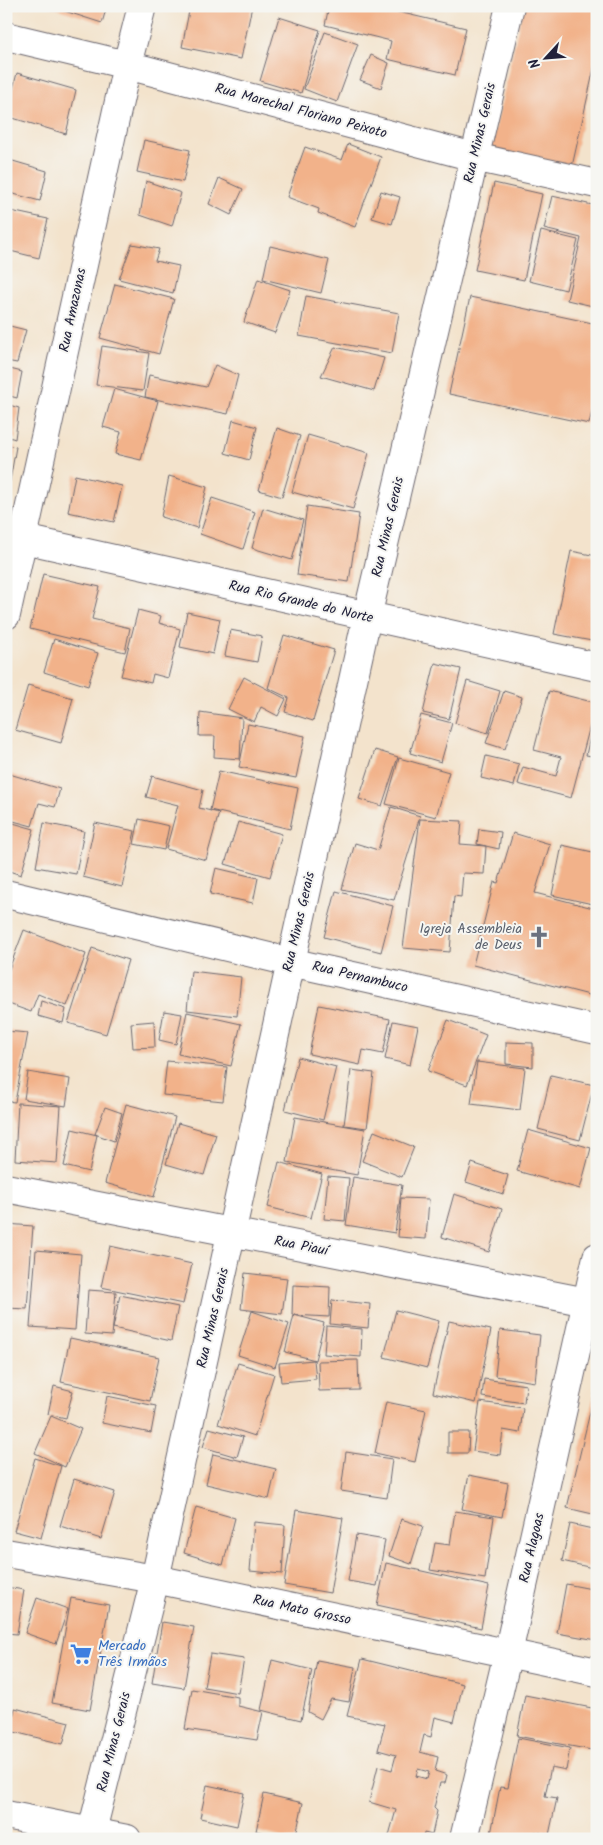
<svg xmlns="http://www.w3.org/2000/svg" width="603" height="1845" font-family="Kalam,sans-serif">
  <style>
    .building { fill: #f2b28a; fill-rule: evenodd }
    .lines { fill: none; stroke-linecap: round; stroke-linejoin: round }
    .minor-casing { stroke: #6b666e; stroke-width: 30 }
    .tertiary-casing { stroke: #6b666e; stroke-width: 30 }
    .minor { stroke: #fff; stroke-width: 28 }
    .tertiary { stroke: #fff; stroke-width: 28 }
    .labels { text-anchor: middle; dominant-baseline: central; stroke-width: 4; stroke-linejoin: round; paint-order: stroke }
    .street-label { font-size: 14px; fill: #22223b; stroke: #f6f6f2 }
    .worship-label { font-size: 14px; fill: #5b616d; stroke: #f6f6f2; text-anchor: end }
    .shop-label { font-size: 14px; fill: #366cbe; stroke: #f6f6f2; text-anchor: start }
  </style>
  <rect width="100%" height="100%" fill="#f6f6f2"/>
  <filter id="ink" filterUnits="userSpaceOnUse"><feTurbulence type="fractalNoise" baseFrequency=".02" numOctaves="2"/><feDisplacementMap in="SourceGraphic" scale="10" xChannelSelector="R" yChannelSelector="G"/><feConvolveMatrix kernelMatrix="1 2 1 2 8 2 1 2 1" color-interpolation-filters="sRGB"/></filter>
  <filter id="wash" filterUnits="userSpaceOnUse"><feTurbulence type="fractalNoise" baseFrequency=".0096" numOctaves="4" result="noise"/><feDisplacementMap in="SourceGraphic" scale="20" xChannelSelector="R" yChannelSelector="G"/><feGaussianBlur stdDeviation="1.12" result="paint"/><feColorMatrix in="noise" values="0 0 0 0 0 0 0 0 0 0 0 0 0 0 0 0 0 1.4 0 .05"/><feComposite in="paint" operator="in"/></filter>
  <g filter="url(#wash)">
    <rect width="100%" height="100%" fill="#f3e3cc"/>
    <g id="blocks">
      <path class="building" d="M49,6H107L102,23Z
        M190,6H252L241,59L182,47Z
        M329,6H373L466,28L455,75L387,59L391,41L325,25Z
        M390,6H415L413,13Z
        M523,6H597V55L571,171L490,153Z
        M279,17L320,30L301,93L260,81Z
        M325,32L358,44L337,102L304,89Z
        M371,55L389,63L381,88L360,80Z
        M17,73L76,90L66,134L6,116Z
        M144,140L190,150L183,182L137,172Z
        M348,144L381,157L355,227L318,213L319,209L287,197L305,147L342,160Z
        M6,159L47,171L40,201L6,192Z
        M219,178L243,189L231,215L209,204Z
        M146,181L181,193L172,226L140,215Z
        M494,183L542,194L524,280L475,270Z
        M381,191L400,197L392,224L372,218Z
        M552,196L597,206V307L567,300L581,238L544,229Z
        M6,210L48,219L39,258L6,250Z
        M541,231L578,240L566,290L529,281Z
        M132,244L159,249L155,261L179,266L173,293L119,279Z
        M270,246L329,260L321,293L263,279Z
        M258,279L290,290L275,333L244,322Z
        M115,284L174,299L159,354L100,338Z
        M306,296L399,313L392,353L299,336Z
        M470,297L597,324V390L589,424L449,394Z
        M6,325L26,330L17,363L6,361Z
        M102,346L149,353L143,391L96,385Z
        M335,347L384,358L374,391L321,376Z
        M215,365L238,375L228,414L145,397L149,375L206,387Z
        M6,368L22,372L17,398L6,395Z
        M114,389L158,401L141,460L115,454L121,432L103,427Z
        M6,404L19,408L15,439L6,436Z
        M233,420L257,427L249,460L225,453Z
        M277,428L300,436L282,497L259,490Z
        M308,435L369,453L353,509L292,492Z
        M6,445L16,447L7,497H6Z
        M75,475L122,486L114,522L68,512Z
        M169,476L207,487L197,528L161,517Z
        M212,498L255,512L243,549L200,534Z
        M307,506L359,514L349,582L297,575Z
        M263,508L303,520L292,560L252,548Z
        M571,551L597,556V620L592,641L554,634Z
        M43,574L100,587L92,619L130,628L125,652L30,629Z
        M138,610L161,616L159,623L180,629L168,678L153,674L151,683L121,676Z
        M187,612L220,619L213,654L180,647Z
        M230,630L262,636L257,662L225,656Z
        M284,635L334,650L313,721L285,712L289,698L268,688Z
        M54,639L98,653L88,686L44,672Z
        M435,663L461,669L449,719L423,713Z
        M244,677L286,699L278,716L261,707L254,722L228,709Z
        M467,681L500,691L488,733L455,723Z
        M28,685L73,698L61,743L15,730Z
        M504,691L522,697L505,749L486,743Z
        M549,691L596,703L571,798L518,784L523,767L556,776L561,757L534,750Z
        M596,709H597V757L586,755Z
        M200,712L242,718L240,759L214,757L215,736H199Z
        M421,715L452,723L441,762L410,753Z
        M248,724L305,736L296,778L239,767Z
        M375,750L398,757L382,806L359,799Z
        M486,756L519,764L514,786L481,778Z
        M399,758L449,772L436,817L386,804Z
        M219,771L298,788L290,829L210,810Z
        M6,773L60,789L55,807L39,803L32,826L6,819Z
        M152,776L203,790L199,808L219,813L206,860L166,849L178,805L146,797Z
        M391,807L420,816L394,900L342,889L355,843L378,850Z
        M139,819L169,826L164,850L134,844Z
        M420,819L462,821L460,844L486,846L484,874L463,873L461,897L454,896L450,952L403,948Z
        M6,821L34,829L21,875L6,870Z
        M238,822L282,834L270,877L225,864Z
        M44,823L84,831L76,874L36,867Z
        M95,823L135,831L122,887L83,877Z
        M479,829L501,832L499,849L477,844Z
        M513,833L550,844L535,893L597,909V997L473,965L494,882L498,883Z
        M562,845L597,853V905L552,895Z
        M216,868L258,878L253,903L210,894Z
        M336,891L393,906L381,952L324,937Z
        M24,930L86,954L67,1006L38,994L31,1012L6,1003V977Z
        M92,948L128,960L106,1034L68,1023Z
        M191,971L241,977L237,1016L187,1010Z
        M41,1001L66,1009L63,1023L38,1016Z
        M319,1005L390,1019L383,1054L363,1050L360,1065L309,1054Z
        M164,1011L182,1014L176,1044L159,1040Z
        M187,1012L241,1024L231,1066L178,1054Z
        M448,1020L486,1035L467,1085L428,1071Z
        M154,1021L155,1047L133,1048L131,1023Z
        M393,1021L418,1026L410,1065L385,1059Z
        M6,1031L28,1033L15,1102L6,1101Z
        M506,1042L533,1043V1067L506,1064Z
        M298,1057L336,1067L323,1120L285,1110Z
        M167,1061L227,1067L223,1101L163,1095Z
        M477,1062L525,1068L520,1110L471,1104Z
        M351,1070L374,1073L367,1128L344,1125Z
        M28,1072L70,1079L66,1106L24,1099Z
        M551,1075L594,1085L580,1140L538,1129Z
        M18,1103L61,1106L57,1163L15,1160Z
        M126,1104L175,1117L154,1197L105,1183Z
        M105,1107L122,1113L114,1141L95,1134Z
        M295,1117L365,1129L357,1175L287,1162Z
        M178,1123L216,1134L204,1175L166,1164Z
        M72,1129L97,1135L89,1172L64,1166Z
        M528,1130L591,1148L580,1189L517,1171Z
        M374,1131L414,1147L402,1177L362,1161Z
        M279,1162L322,1174L311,1218L268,1207Z
        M472,1163L508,1175L503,1194L466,1182Z
        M328,1176L349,1178L345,1221L324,1219Z
        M353,1177L402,1185L395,1233L346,1225Z
        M454,1194L502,1209L489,1252L442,1237Z
        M401,1198L429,1199L426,1239L398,1237Z
        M6,1224L33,1226L27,1309L6,1308Z
        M110,1246L192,1264L183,1304L101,1287Z
        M36,1250L81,1254L75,1330L30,1327Z
        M245,1273L287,1278L282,1314L241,1309Z
        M293,1285L330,1287L329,1317L292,1315Z
        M88,1290L116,1292L112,1336L85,1334Z
        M120,1295L178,1307L171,1341L113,1328Z
        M332,1300L370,1304L368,1328L330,1324Z
        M396,1310L439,1321L427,1368L384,1357Z
        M252,1311L289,1324L275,1367L238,1355Z
        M294,1315L324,1323L315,1360L285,1352Z
        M449,1321L491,1330L476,1403L433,1393Z
        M326,1326L362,1329L361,1357L324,1354Z
        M500,1330L540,1335L535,1382L495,1376Z
        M70,1338L159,1357L150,1401L61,1382Z
        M314,1360L316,1379L281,1382L279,1363Z
        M358,1360L359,1390L319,1391L318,1361Z
        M238,1363L274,1374L255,1436L218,1424Z
        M484,1379L526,1385L524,1403L482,1397Z
        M54,1386L73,1391L66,1418L48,1414Z
        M596,1387H597V1515L567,1508Z
        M107,1396L156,1406L151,1433L102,1423Z
        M386,1402L426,1410L415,1462L375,1453Z
        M480,1402L523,1408L520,1433L503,1430L500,1455L473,1451Z
        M51,1416L81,1429L65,1467L35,1453Z
        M209,1428L243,1437L237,1457L203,1447Z
        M448,1432H469L468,1453H448Z
        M346,1452L392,1459L387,1498L341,1491Z
        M213,1454L276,1469L269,1499L206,1484Z
        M35,1458L61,1466L41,1538L14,1531Z
        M469,1475L508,1483L502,1517L462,1509Z
        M74,1479L115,1492L101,1539L60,1526Z
        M196,1507L235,1518L223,1565L184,1553Z
        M296,1510L343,1518L330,1593L284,1585Z
        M455,1511L494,1517L485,1579L430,1570L435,1543L450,1545Z
        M401,1519L423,1526L411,1564L389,1556Z
        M254,1522L285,1525L282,1574L250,1571Z
        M570,1524L597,1530V1569L562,1561Z
        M356,1535L385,1540L377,1586L348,1581Z
        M386,1563L489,1586L481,1628L377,1605Z
        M566,1584L597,1590V1640L557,1633Z
        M6,1587L24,1590L17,1634L6,1633Z
        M37,1598L68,1609L56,1644L25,1633Z
        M71,1598L109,1605L90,1710L52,1703Z
        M162,1622L194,1627L184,1688L152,1683Z
        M210,1654L244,1659L238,1693L204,1687Z
        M362,1659L463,1684L454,1722L435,1717L431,1737L424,1735L420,1752L438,1757L435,1771L447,1775L445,1783H440L434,1808L437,1811L432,1835L424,1833L423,1839H388L396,1810L369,1802L378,1766L392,1770L396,1755L378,1750L385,1724L347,1716ZM418,1769L429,1772L427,1779L416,1776Z
        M272,1660L312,1670L301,1720L261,1710Z
        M317,1660L355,1667L349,1702L331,1699L321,1719L308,1712Z
        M192,1689L238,1697V1706L263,1712L257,1740L185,1729Z
        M525,1695L597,1709V1751L517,1736Z
        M15,1708L69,1722L63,1744L10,1731Z
        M518,1738L570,1748L566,1770L551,1767L545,1796L557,1798L549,1835L535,1832L534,1839H490L500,1787L508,1788Z
        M207,1785L244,1793L237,1826L200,1818Z
        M264,1794L303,1803L295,1839H288L256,1831Z"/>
    </g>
  </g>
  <g filter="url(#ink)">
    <use href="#blocks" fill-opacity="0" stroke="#6b666e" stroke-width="1"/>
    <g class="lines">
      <g class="minor-casing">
        <path id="minor" d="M6,36L127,65L474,157L597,184
          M6,535L597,667
          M6,615L127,65L142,6
          M6,894L290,962L597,1030
          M6,1188L597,1304
          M6,1815L127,1839
          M90,1839L155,1579L367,617L510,6
          M464,1839L508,1653L597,1257"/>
      </g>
      <g class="tertiary-casing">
        <path id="tertiary" d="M6,1553L155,1579L597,1672"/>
      </g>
      <use href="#minor" class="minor"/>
      <use href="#tertiary" class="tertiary"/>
    </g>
  </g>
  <defs>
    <g id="church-bare" transform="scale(1.725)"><path d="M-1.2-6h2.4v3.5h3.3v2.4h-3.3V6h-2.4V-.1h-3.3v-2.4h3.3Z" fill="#6b7280" stroke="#f6f6f2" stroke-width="2.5" paint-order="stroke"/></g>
    <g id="supermarket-bare" transform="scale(1.725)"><path d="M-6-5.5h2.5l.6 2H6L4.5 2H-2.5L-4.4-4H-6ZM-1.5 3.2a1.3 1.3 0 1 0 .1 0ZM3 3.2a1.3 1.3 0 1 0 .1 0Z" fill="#3f7fe0" stroke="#f6f6f2" stroke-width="2.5" paint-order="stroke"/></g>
  </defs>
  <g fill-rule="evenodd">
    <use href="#church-bare" x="539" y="937"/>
    <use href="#supermarket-bare" x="81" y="1654"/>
  </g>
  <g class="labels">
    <g class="street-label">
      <text transform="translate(301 111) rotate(15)">Rua Marechal Floriano Peixoto</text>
      <text transform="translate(480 133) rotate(-77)">Rua Minas Gerais</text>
      <text transform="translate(73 310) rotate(-78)">Rua Amazonas</text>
      <text transform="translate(388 527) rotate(-77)">Rua Minas Gerais</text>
      <text transform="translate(301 602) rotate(13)">Rua Rio Grande do Norte</text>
      <text transform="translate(299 922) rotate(-77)">Rua Minas Gerais</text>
      <text transform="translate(360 977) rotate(13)">Rua Pernambuco</text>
      <text transform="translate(301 1246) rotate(11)">Rua Piauí</text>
      <text transform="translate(213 1318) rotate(-77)">Rua Minas Gerais</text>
      <text transform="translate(532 1548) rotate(-77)">Rua Alagoas</text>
      <text transform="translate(302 1610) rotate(12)">Rua Mato Grosso</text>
      <text transform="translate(114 1742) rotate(-76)">Rua Minas Gerais</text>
    </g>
    <g class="worship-label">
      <text x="522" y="929">Igreja Assembleia<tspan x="522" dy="16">de Deus</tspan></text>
    </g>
    <g class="shop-label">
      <text x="98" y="1646">Mercado<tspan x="98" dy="16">Três Irmãos</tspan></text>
    </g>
  </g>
  <rect width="603" height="1845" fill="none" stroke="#f6f6f2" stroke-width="25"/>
  <g transform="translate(546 58) rotate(244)" stroke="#f6f6f2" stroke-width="4" paint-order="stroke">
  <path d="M0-4L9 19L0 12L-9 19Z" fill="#22223b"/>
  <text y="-8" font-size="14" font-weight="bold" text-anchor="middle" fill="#22223b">N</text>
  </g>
</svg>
